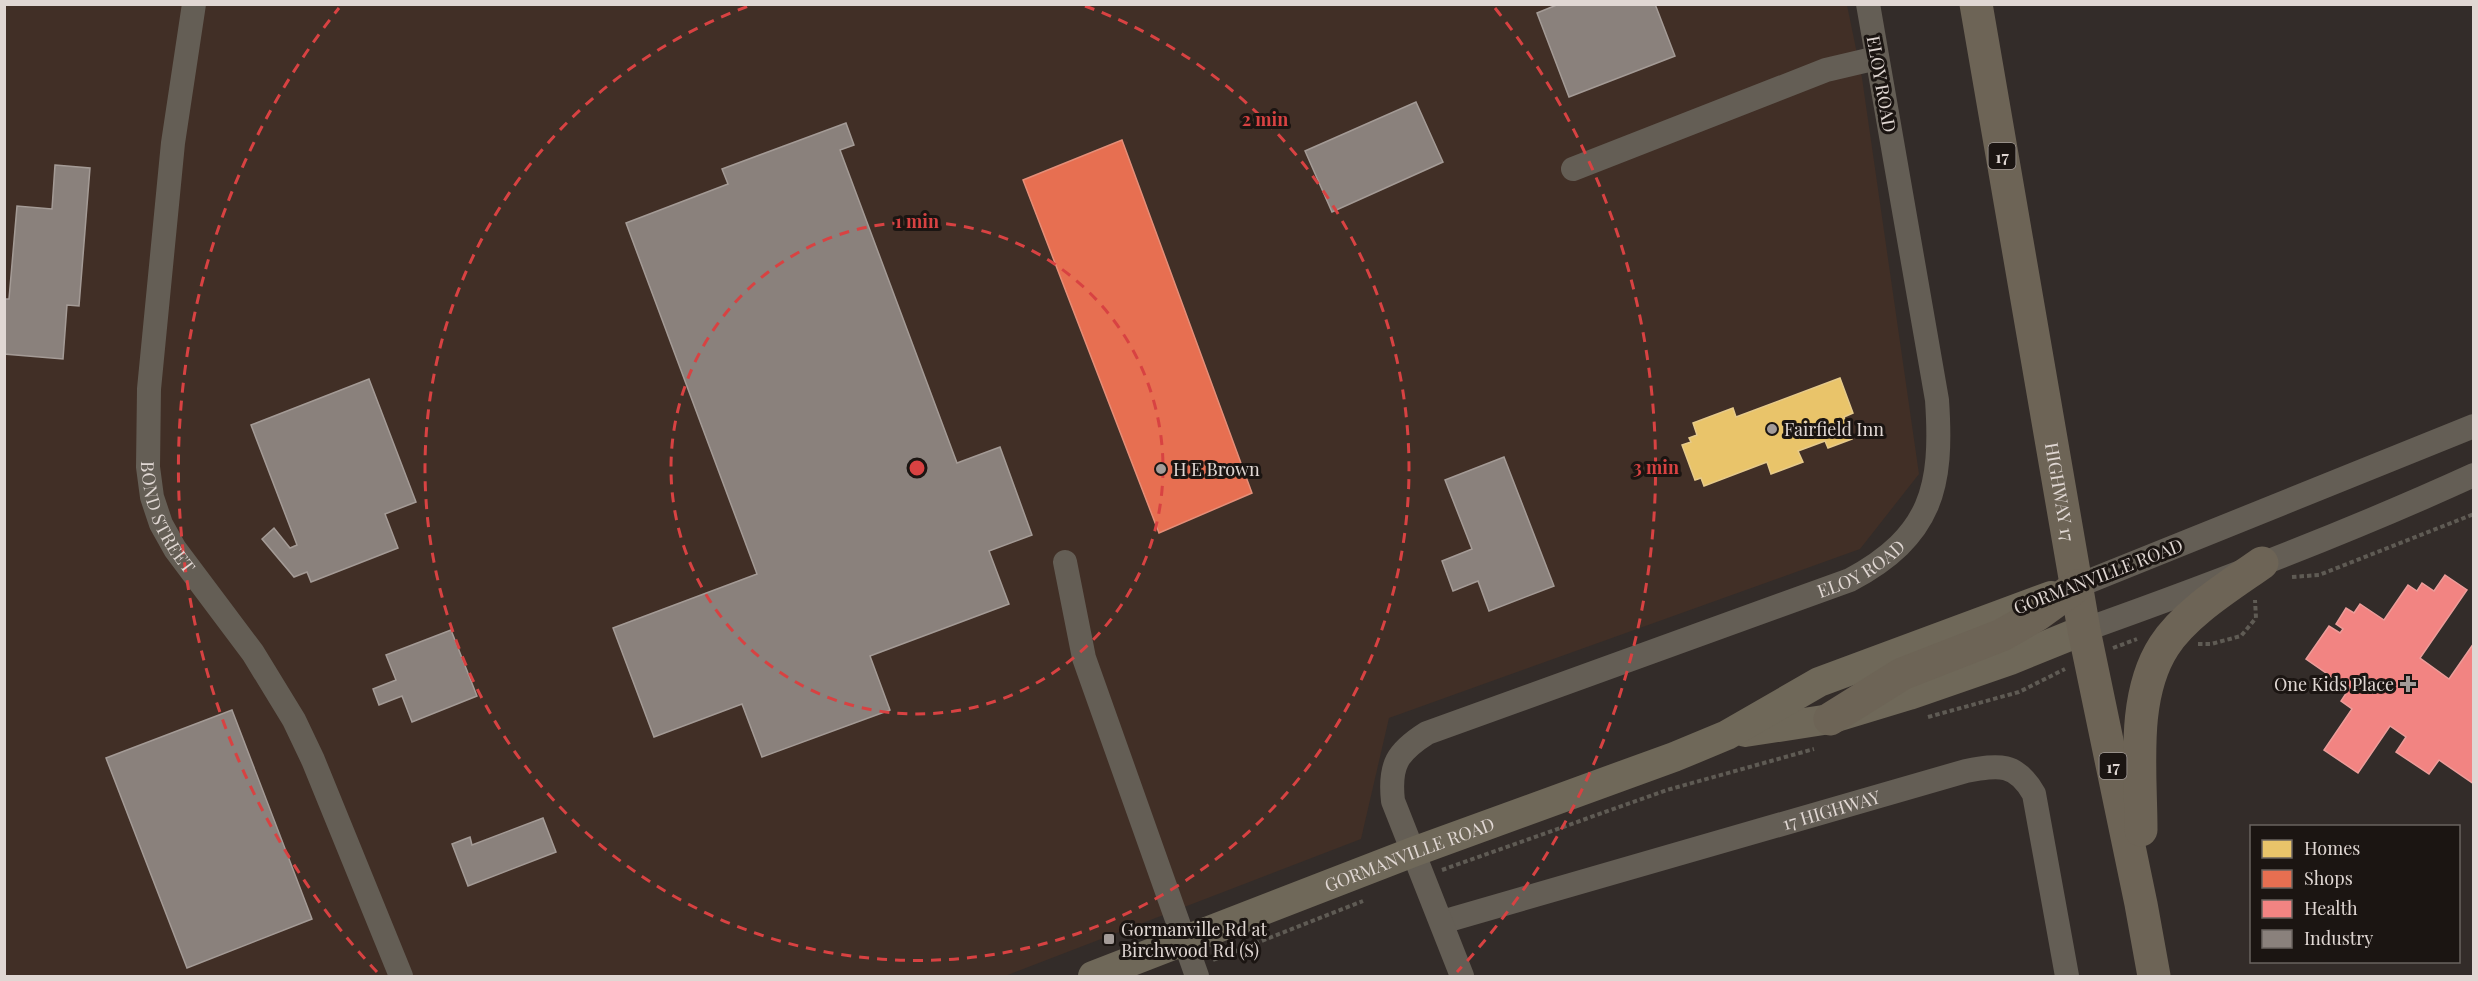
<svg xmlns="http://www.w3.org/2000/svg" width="2478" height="981" font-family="'Playfair Display',serif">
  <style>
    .built { fill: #412f26 }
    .homes { fill: #e9c46a; stroke: #e6ca8a; stroke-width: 1.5 }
    .shops { fill: #e76f51; stroke: #e58e78; stroke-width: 1.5 }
    .health { fill: #f28482; stroke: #ed9d9a; stroke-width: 1.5 }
    .industry { fill: #8a817c; stroke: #a49b96; stroke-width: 1.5 }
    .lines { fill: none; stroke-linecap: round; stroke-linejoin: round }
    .path { stroke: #5f5b54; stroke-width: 4; stroke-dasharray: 4.5 3; stroke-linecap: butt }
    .minor { stroke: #645e55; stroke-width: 24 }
    .major { stroke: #6f6859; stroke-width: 30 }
    .highway { stroke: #6d6456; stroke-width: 33 }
    .ring { fill: none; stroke: #d84242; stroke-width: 3; stroke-dasharray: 10 8 }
    .poi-dot { fill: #a39b98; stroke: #1b1512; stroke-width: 2 }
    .labels { text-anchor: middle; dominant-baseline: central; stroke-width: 6; stroke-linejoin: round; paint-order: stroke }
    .shield { fill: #1b1512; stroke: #a59d99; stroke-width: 1.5 }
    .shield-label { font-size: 16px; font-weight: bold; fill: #e0d7d3 }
    .street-label { font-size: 18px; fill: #e0d7d3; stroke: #1b1512 }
    .poi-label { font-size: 18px; fill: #e0d7d3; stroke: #1b1512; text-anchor: start }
    .centre { fill: #d84242; stroke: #1b1512; stroke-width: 3 }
    .ring-label { font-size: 18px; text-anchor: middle; font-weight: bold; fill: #d84242; stroke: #1b1512; stroke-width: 6; stroke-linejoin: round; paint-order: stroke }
  </style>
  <rect width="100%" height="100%" fill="#332c29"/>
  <path class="built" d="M5,5H1847L1862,78L1919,474L1860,549L1389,718L1361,839L1005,976H5Z"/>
  <path class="homes" d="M1840,378L1853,413L1844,417L1852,439L1828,448L1825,441L1798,451L1803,462L1771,474L1767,462L1704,486L1701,478L1695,480L1682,445L1691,442L1689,438L1697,435L1693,423L1733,408L1736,417Z"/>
  <path class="shops" d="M1122,140L1252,493L1159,533L1023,180Z"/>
  <path class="health" d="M2445,575L2467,590L2420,658L2449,679L2474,643V784L2439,760L2429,774L2396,752L2406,737L2390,726L2358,773L2324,750L2352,709L2341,701L2349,689L2306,659L2329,626L2340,633L2343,629L2336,624L2346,608L2354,613L2360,604L2384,620L2408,585L2417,591L2422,583L2434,591Z"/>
  <path class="industry" d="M1559,4H1655L1675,56L1569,97L1537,13Z
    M1416,102L1443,162L1332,212L1305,151Z
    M846,123L854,145L840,150L957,463L1000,447L1032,535L989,551L1009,604L870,656L890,710L762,757L742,704L654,737L613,628L757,574L626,223L728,184L722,169Z
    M55,165L90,168L79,306L67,305L63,359L4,354V299H9L17,206L52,209Z
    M369,379L416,502L385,514L398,548L311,582L307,572L294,577L262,539L274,528L290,548L297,545L251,425Z
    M1504,457L1554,586L1489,611L1478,581L1453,591L1442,561L1472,549L1445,480Z
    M451,630L477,696L412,722L402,696L379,705L373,689L396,680L386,655Z
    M232,710L312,919L187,968L106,758Z
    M543,818L556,852L468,886L452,844L470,837L472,845Z"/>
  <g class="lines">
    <path class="path" d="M2292,577L2319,575L2474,514
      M2198,644H2211L2241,636L2256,618L2255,600
      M2113,648L2137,639
      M1928,717L2019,692L2065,669
      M1442,870L1667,790L1814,749
      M1213,960L1363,901"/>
    <g class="minor">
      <path id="s1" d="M194,4L173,143L149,389L148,467L152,497L161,524L175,549L253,653L294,720L313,760L401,976"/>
      <path d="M1573,169L1826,70L1877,58"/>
      <path d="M1065,562L1084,658L1197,976"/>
      <path d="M2077,586L2474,426"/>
      <path d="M2084,630C2216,583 2347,533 2474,475"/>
      <path id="s2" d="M1442,922L1966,771C1999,765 2016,762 2034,794L2067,976"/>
      <path id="s3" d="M1462,976L1393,801C1389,765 1397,752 1427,733L1850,580C1932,536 1943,487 1937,400L1868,4"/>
    </g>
    <g class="major">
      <path d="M1745,732L1830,719L1909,695L2010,660L2084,630"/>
      <path id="s4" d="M1093,976L1413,852L1674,757L1727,735L1819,682L2051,596"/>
    </g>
    <g class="highway">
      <path id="s5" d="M1976,4L2084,630L2141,904L2154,976"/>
      <path d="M1830,719L1902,674L2002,635L2037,615L2077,586"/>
      <path d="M2141,830C2141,771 2131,697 2164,646C2185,613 2231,585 2262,563"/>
    </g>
  </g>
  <g class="ring">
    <circle cx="917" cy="468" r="246"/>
    <path d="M1085 6A492 492 0 1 1 749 6"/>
    <path d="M377 972A739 739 0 0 1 339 8M1495 8A739 739 0 0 1 1457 972"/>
  </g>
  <g class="poi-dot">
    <circle cx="1772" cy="429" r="6"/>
    <circle cx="1161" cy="469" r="6"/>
    <path d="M2405 675h6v6h6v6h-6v6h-6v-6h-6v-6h6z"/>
    <rect x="1103" y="933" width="12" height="12" rx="3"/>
  </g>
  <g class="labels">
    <g class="shield">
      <rect x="1988.5" y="143" width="27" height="26" rx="4.5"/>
      <rect x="2099.5" y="753" width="27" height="26" rx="4.5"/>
    </g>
    <g class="shield-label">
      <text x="2002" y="156">17</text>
      <text x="2113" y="766">17</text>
    </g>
    <g class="street-label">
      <text transform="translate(1882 84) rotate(80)">ELOY ROAD</text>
      <text stroke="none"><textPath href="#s5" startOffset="495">HIGHWAY 17</textPath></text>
      <text stroke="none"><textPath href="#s1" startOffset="520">BOND STREET</textPath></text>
      <text stroke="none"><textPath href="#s3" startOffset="735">ELOY ROAD</textPath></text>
      <text transform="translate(2098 576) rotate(-21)">GORMANVILLE ROAD</text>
      <text stroke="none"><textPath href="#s2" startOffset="405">17 HIGHWAY</textPath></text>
      <text stroke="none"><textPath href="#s4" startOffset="339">GORMANVILLE ROAD</textPath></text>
    </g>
    <g class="poi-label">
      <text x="1784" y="429">Fairfield Inn</text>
      <text x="1173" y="469">H E Brown</text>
      <text x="2394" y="684" text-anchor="end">One Kids Place</text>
      <text x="1121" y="929">Gormanville Rd at<tspan x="1121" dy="21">Birchwood Rd (S)</tspan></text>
    </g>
  </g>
  <circle cx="917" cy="468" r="9" class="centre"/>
  <g class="ring-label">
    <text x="1265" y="126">2 min</text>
    <text x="917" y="228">1 min</text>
    <text x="1656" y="474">3 min</text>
  </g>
  <rect width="2478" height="981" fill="none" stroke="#e0d7d3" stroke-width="12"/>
  <rect x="2250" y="825" width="210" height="138" fill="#1b1512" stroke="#6a635f" stroke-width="1.5"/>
  <rect x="2262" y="840" width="30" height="18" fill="#e9c46a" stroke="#6a635f" stroke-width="1.5"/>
  <text x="2304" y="855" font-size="18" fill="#e0d7d3">Homes</text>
  <rect x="2262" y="870" width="30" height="18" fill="#e76f51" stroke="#6a635f" stroke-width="1.5"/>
  <text x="2304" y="885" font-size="18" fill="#e0d7d3">Shops</text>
  <rect x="2262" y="900" width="30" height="18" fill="#f28482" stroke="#6a635f" stroke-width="1.5"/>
  <text x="2304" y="915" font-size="18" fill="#e0d7d3">Health</text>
  <rect x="2262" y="930" width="30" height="18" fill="#8a817c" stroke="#6a635f" stroke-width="1.5"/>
  <text x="2304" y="945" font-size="18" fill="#e0d7d3">Industry</text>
</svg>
